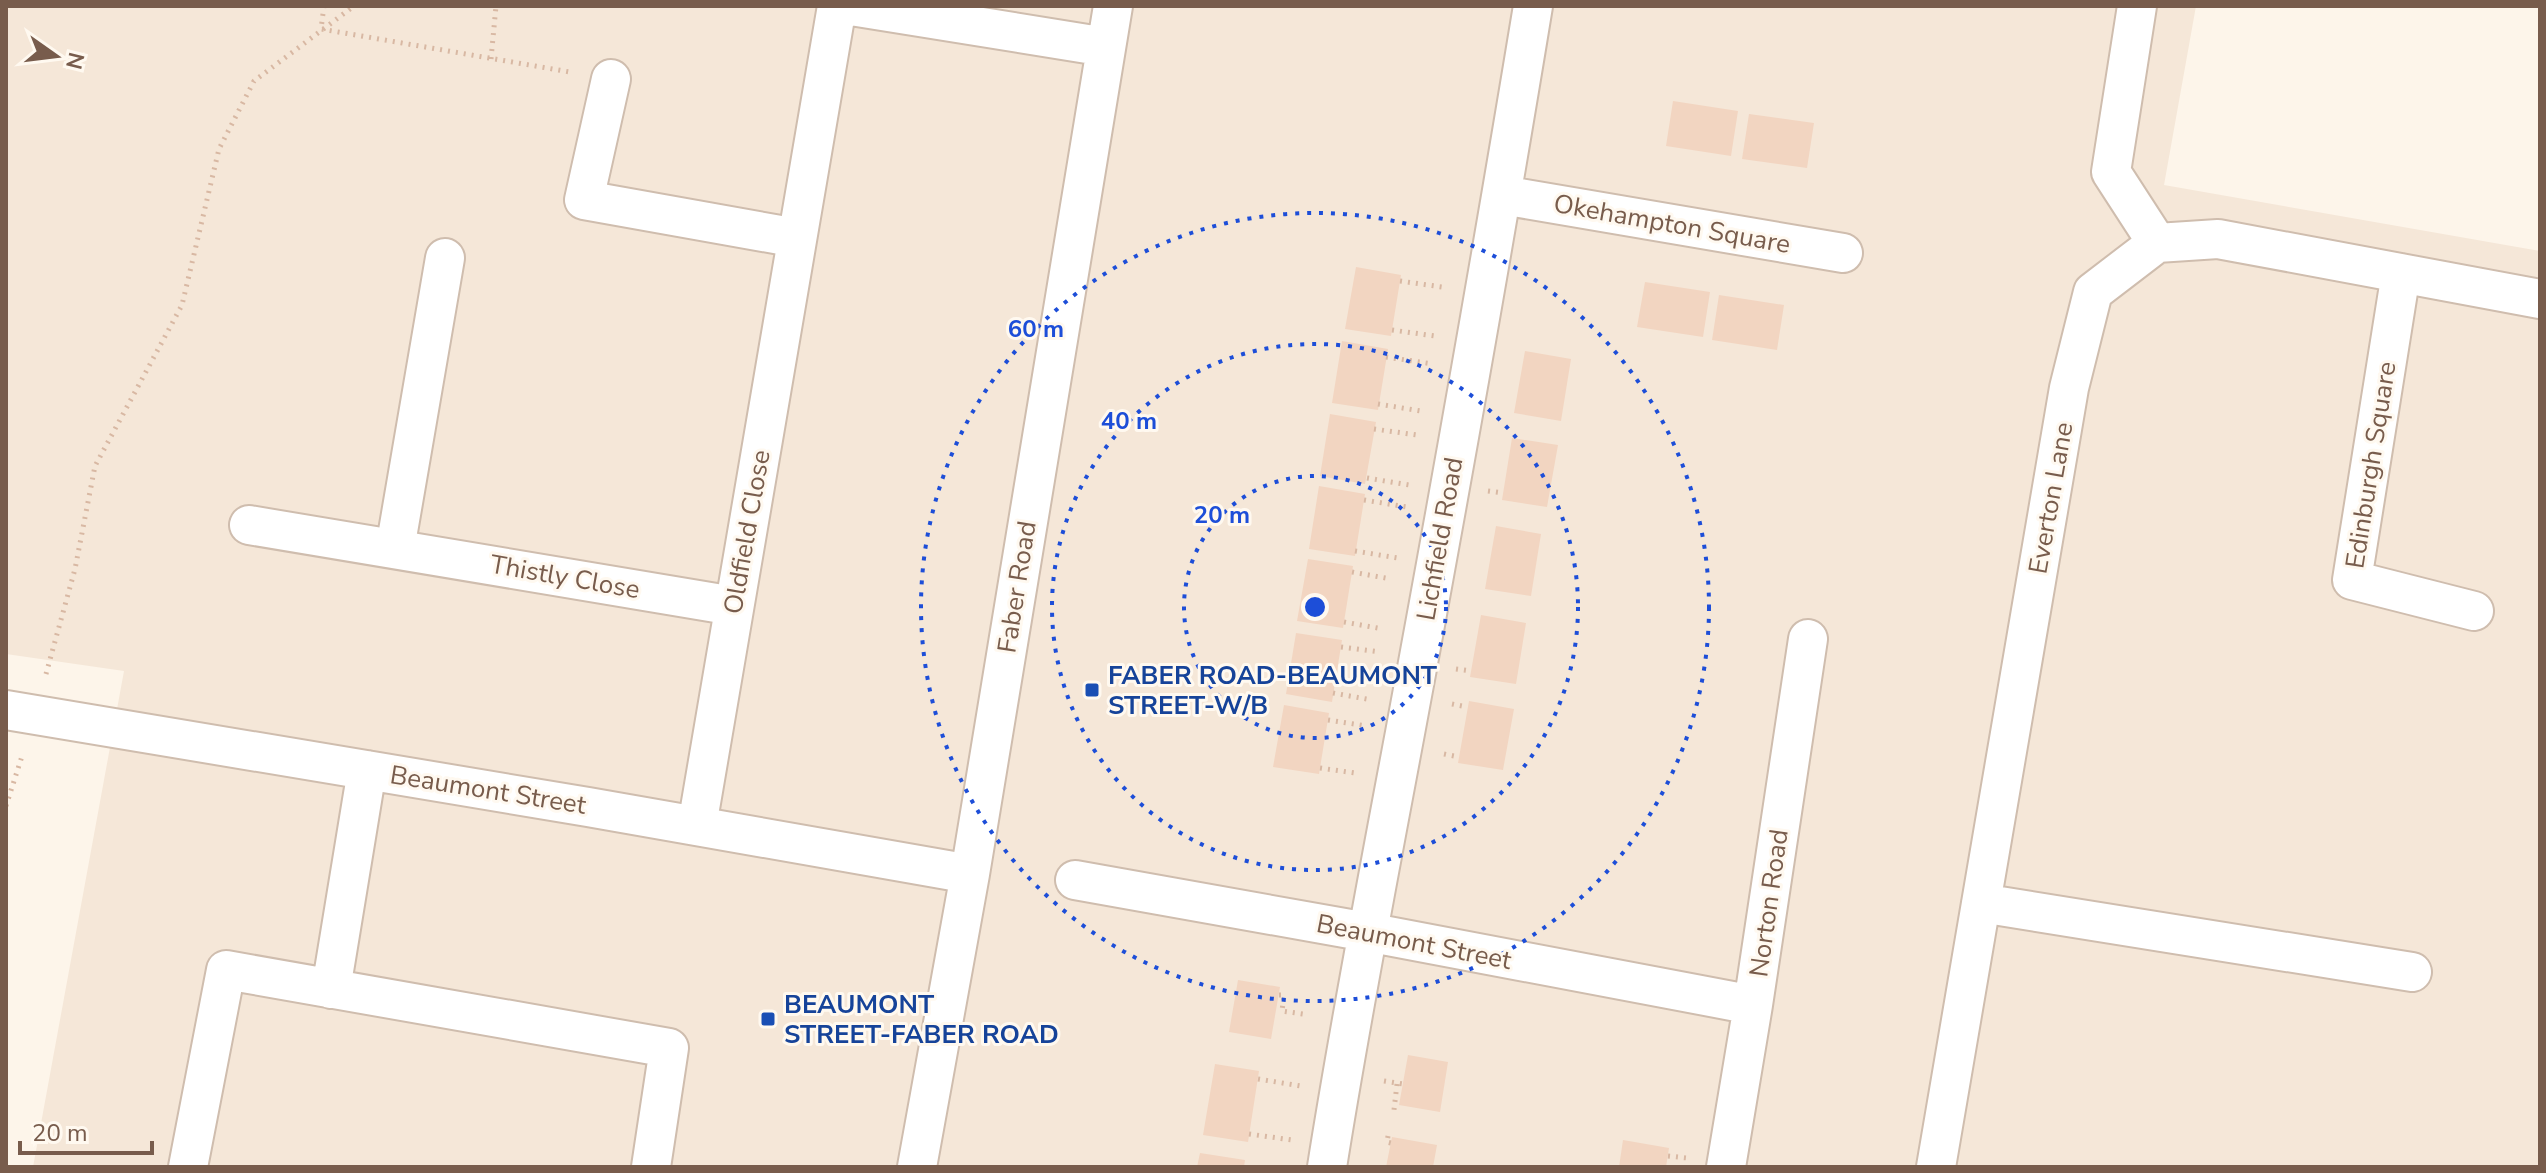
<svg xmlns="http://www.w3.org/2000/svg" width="2546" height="1173" font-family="'Nunito Sans',sans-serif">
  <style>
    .residential { fill: #f5e7d8 }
    .building { fill: #f2d5c1 }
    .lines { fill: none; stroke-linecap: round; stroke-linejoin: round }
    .street-casing { stroke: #cfbdae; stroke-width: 42 }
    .path { stroke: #d8b8a3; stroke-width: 5; stroke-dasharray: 2 6; stroke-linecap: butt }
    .street { stroke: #fff; stroke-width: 38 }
    .ring { fill: none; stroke: #1d4ed8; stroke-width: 4; stroke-dasharray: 4 8 }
    .transit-dot { fill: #1a4fb4; stroke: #fff9f0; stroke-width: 3 }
    .labels { text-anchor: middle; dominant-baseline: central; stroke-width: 6; stroke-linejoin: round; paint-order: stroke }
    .street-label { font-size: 26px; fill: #785c4c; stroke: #fff9f0 }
    .transit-label { font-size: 26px; font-weight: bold; fill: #164399; stroke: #fff9f0; text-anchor: start }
    .centre { fill: #1d4ed8; stroke: #fff9f0; stroke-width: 4 }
    .ring-label { font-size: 24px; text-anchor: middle; font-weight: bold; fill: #1d4ed8; stroke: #fff9f0; stroke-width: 6; stroke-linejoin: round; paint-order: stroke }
  </style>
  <rect width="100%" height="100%" fill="#fdf5ea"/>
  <path class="residential" d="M6,6H2196L2164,185L2540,251V1167H33L124,671L6,654Z"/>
  <path class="building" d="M1673,101L1738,111L1731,156L1666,146Z
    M1749,114L1814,123L1807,168L1742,159Z
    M1356,267L1401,275L1391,336L1345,329Z
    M1645,282L1710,292L1703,337L1637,327Z
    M1719,295L1784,305L1777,350L1712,340Z
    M1342,341L1388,349L1378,410L1332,403Z
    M1525,351L1571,359L1561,421L1514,413Z
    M1330,414L1376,422L1365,484L1320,476Z
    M1512,438L1558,445L1547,507L1502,500Z
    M1319,486L1365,494L1355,556L1309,549Z
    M1496,526L1541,534L1531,596L1485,589Z
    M1308,559L1353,566L1343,628L1297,621Z
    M1481,615L1526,623L1516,684L1470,677Z
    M1296,633L1342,640L1332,702L1286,694Z
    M1469,701L1514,709L1503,770L1458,763Z
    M1284,705L1329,713L1319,774L1273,767Z
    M1238,980L1280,987L1271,1039L1229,1032Z
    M1408,1055L1448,1062L1440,1112L1399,1105Z
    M1215,1064L1259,1071L1248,1142L1203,1135Z
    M1392,1137L1437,1145L1433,1167H1386Z
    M1623,1140L1669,1148L1666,1167H1619Z
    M1200,1153L1245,1160L1244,1167H1197Z"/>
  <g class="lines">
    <g class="street-casing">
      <path id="street" d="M851,6L1106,47
        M2137,6L2111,172L2157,243
        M611,79L584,200L797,238
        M1502,195L1843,253
        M2401,273L2352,580L2474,611
        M249,525L734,606
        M395,549L445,258
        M6,710L588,807L970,874
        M697,826L837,6
        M1075,880L1367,932L1753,1005
        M1981,903L2412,972
        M331,989L367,770
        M188,1167L226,970L669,1048L651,1167
        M917,1167L970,874L1113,6
        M1327,1167C1350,1022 1378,877 1405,733C1450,491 1493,249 1533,6
        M1726,1167L1753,1005L1808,639
        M1936,1167L2069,388L2093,292L2157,243L2218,239L2540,299"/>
    </g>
    <path class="path" d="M324,6L321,29L570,72
      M491,59L496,6
      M1400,281L1442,287
      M1392,330L1435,336
      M1386,357L1433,364
      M1378,404L1421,411
      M1374,429L1417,435
      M1367,478L1409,485
      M1488,491L1503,493
      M1364,500L1407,507
      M1355,551L1398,558
      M1352,572L1391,579
      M1344,622L1383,629
      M1341,647L1380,652
      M1456,669L1471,671
      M46,674L75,569L95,466L182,305L219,149L254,81L354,6
      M1333,693L1372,700
      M1452,704L1467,707
      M1328,720L1367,726
      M1444,754L1459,757
      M1320,768L1355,773
      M6,806L23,753
      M1279,995H1284L1282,1011L1303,1014
      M1258,1079L1301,1086
      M1384,1081L1403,1084
      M1397,1084L1394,1110H1398
      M1249,1134L1292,1140
      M1388,1136L1387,1142L1391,1143
      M1668,1156L1687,1158"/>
    <use href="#street" class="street"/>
  </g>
  <g class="ring">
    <circle cx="1315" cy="607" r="131"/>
    <circle cx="1315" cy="607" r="263"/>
    <circle cx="1315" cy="607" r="394"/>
  </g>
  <g class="transit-dot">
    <rect x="1084" y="682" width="16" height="16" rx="4"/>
    <rect x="760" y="1011" width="16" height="16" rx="4"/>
  </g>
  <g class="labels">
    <g class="street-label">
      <text transform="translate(1672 224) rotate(10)">Okehampton Square</text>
      <text transform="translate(2371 465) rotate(-81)">Edinburgh Square</text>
      <text transform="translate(2051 498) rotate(-80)">Everton Lane</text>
      <text transform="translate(747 532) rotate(-80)">Oldfield Close</text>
      <text transform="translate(1440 539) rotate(-80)">Lichfield Road</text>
      <text transform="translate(565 577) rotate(10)">Thistly Close</text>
      <text transform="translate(1017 587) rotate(-81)">Faber Road</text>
      <text transform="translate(488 790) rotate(9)">Beaumont Street</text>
      <text transform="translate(1769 903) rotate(-82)">Norton Road</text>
      <text transform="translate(1414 942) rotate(11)">Beaumont Street</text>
    </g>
    <g class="transit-label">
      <text x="1108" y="675">FABER ROAD-BEAUMONT<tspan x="1108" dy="30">STREET-W/B</tspan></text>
      <text x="784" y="1004">BEAUMONT<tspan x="784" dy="30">STREET-FABER ROAD</tspan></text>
    </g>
  </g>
  <circle cx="1315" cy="607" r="12" class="centre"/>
  <g class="ring-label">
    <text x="1036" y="337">60 m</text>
    <text x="1129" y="429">40 m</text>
    <text x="1222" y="523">20 m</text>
  </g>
  <rect width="2546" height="1173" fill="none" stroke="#785c4c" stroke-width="16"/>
  <g transform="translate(56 56) rotate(104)" stroke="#fff9f0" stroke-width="6" paint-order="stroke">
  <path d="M0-6L14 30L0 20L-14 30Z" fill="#785c4c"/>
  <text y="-12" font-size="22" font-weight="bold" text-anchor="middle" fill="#785c4c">N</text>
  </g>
  <path d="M20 1141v12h132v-12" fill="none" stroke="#785c4c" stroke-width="4"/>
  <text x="32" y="1141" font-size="24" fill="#785c4c" stroke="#fff9f0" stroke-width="6" paint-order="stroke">20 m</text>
</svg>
